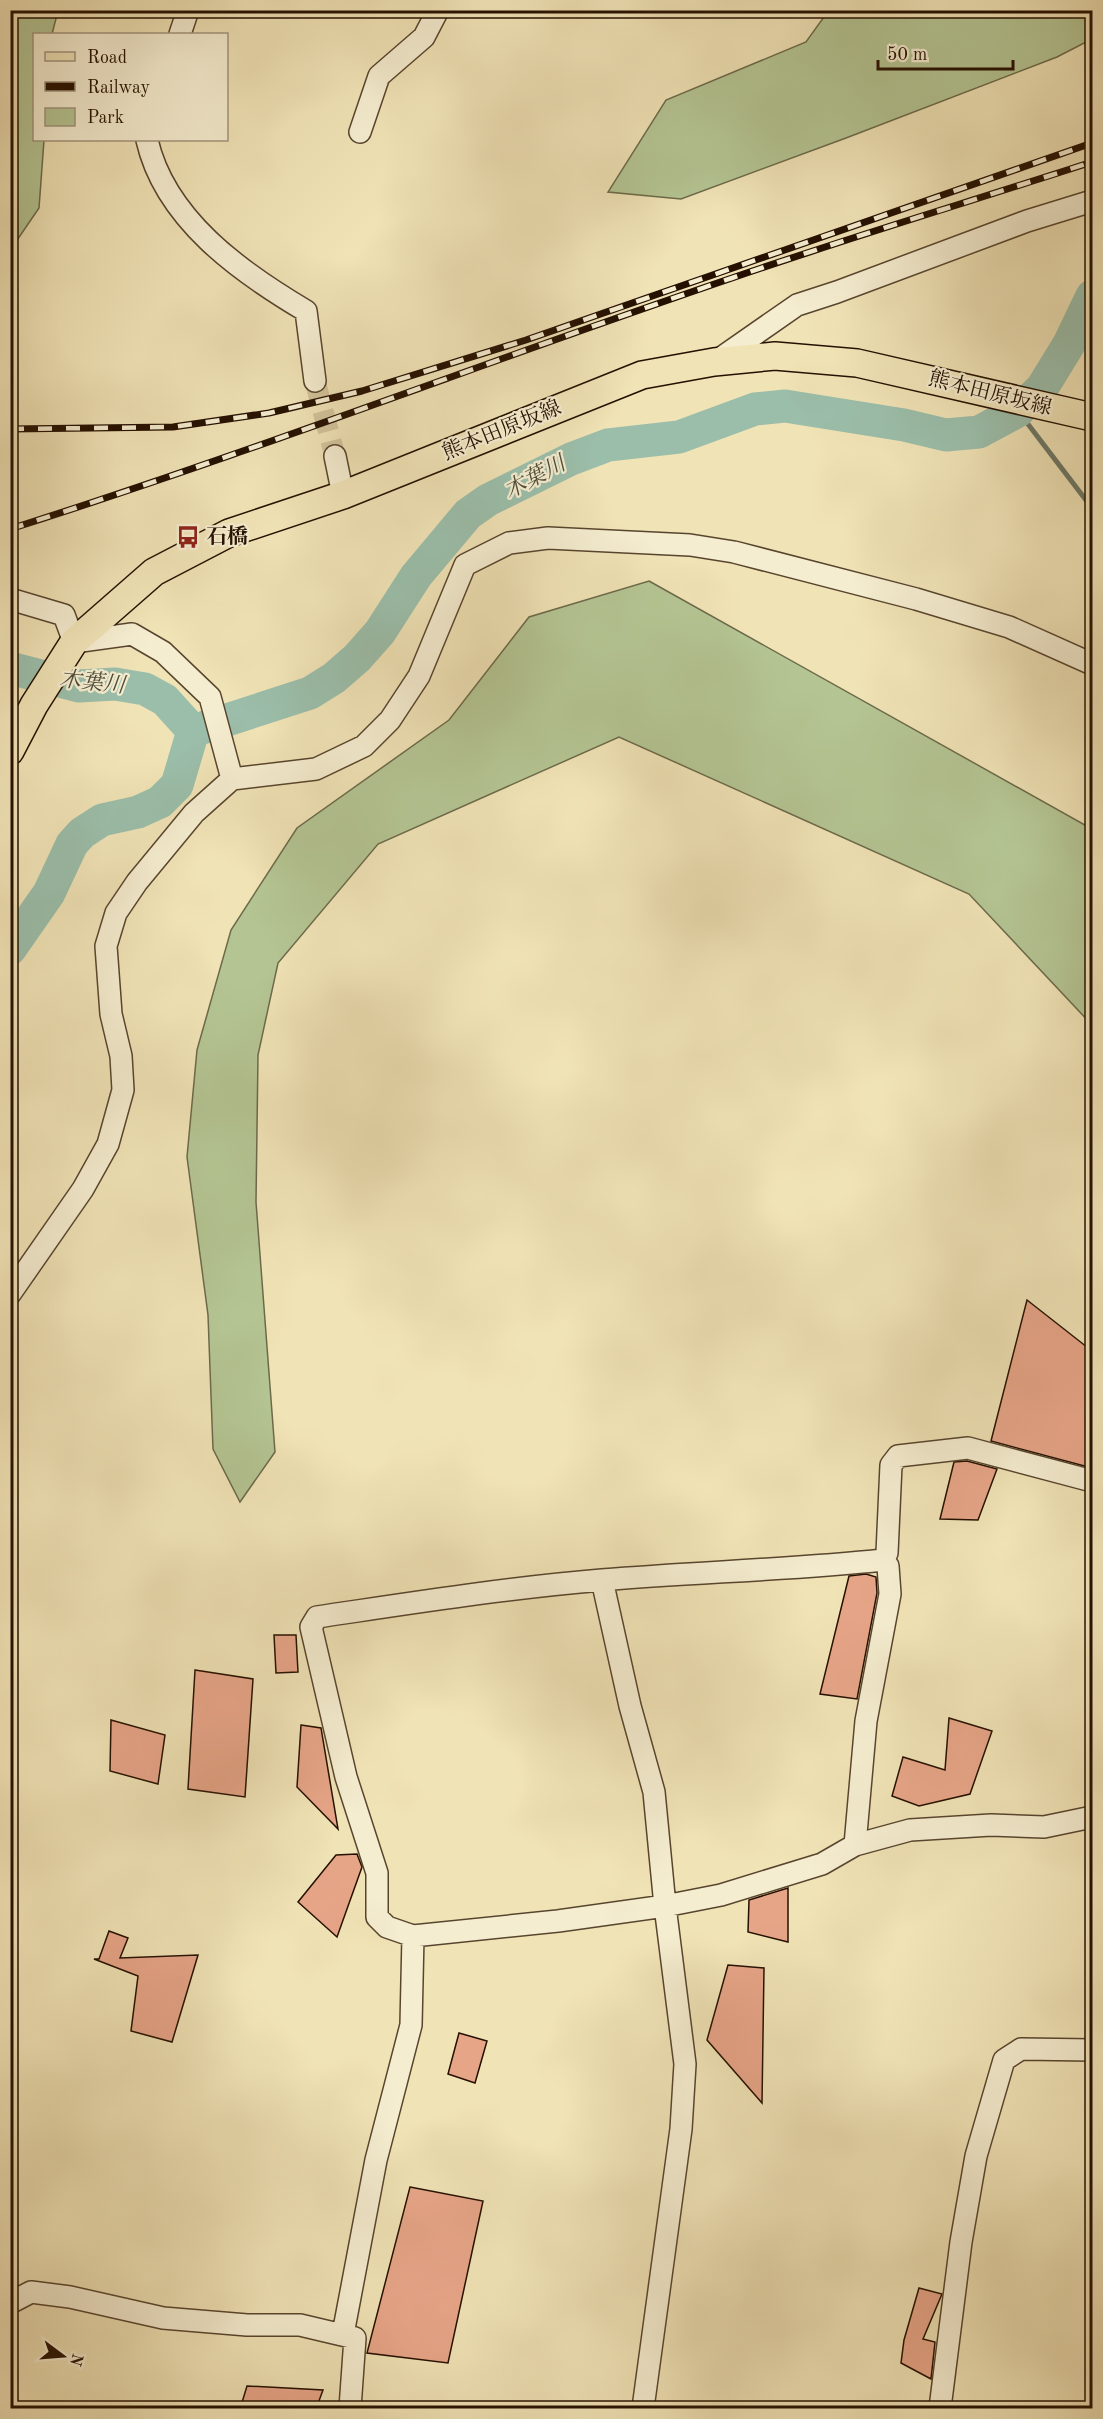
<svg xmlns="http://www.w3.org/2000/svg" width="1103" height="2419" font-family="'Old Standard TT','Noto Serif JP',serif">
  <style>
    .green { fill: #b4c593; stroke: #6c6a4a; stroke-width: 1.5 }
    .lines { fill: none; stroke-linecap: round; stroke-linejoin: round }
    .stream { stroke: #6c7866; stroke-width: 5 }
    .river { stroke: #9bbeaa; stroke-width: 33 }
    .building { fill: #e7a588; stroke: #251000; stroke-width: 1.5 }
    .minor-tunnel { stroke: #d2c39b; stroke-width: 21; stroke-dasharray: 21 10; stroke-linecap: butt }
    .minor-casing { stroke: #58452e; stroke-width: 24 }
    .major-casing { stroke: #251000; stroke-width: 30 }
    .minor { stroke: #f5edd0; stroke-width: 21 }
    .major { stroke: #f0e3b6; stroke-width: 27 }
    .rail-casing { stroke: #251000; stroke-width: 7 }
    .rail { stroke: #f5edd0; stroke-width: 4.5; stroke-dasharray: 14; stroke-linecap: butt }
    .labels { text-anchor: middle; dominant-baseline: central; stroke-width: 4.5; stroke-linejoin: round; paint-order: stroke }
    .street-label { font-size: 21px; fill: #251000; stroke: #f5edd0 }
    .poi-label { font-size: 21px; font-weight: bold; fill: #251000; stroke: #f5edd0; text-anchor: start }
    .water-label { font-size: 22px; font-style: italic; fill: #4e4d3c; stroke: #f5edd0 }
  </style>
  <rect width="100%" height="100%" fill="#f0e3b6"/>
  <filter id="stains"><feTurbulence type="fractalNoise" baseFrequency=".00333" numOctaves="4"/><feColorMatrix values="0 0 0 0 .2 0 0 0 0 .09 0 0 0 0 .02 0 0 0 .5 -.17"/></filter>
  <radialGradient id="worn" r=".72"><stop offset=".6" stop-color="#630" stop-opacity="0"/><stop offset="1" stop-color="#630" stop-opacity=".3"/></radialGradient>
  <path class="green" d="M11,10L58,11L52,34H34V140H44L39,208L11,249Z
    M829,10L1092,11V39L1057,57L846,138L681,199L608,192L666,100L806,42Z
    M649,581L1092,829V1025L969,894L619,737L378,844L278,963L258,1055L256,1202L275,1452L240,1502L213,1449L208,1315L187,1157L197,1050L231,930L297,828L449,720L529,617Z"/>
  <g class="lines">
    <path class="stream" d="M1018,411L1092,508
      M1092,658L1089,627L1092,617"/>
    <path class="river" d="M10,668L79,686L115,684L145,689L165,700L193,731L310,693L334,678L357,658L380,632L416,576L468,514L488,500L571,459L608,445L679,437L755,409L785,406L904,425L946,435L979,432L1018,411L1042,388L1069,344L1092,296
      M10,949L49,893L72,844L82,833L102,820L138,812L160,802L177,785L193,731"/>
  </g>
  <path class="building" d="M1027,1300L1092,1351V1468L991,1441Z
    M967,1461L997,1469L978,1520L940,1519L954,1462Z
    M866,1574L876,1577L877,1593L857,1699L820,1694L849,1576Z
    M274,1635H296L298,1672L276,1673Z
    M195,1670L253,1679L245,1797L188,1789Z
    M949,1718L992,1731L970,1794L919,1806L892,1796L903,1757L945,1770Z
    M111,1720L165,1735L158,1784L110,1771Z
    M301,1725L321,1728L338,1829L297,1787Z
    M357,1854L362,1867L337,1937L298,1902L336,1855Z
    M788,1888V1942L748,1932L749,1900Z
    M109,1931L128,1938L120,1958L198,1955L172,2042L131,2031L138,1976L94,1959H99Z
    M728,1965L764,1968L762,2103L707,2040Z
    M459,2033L487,2041L475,2083L448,2074Z
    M410,2187L483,2201L448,2363L367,2353Z
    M919,2288L942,2294L923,2339L935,2342L931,2379L901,2363L904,2340Z
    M247,2386L323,2390L316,2409H240Z"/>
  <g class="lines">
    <path class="minor-tunnel" d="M315,381L335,456"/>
    <g class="minor-casing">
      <path id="minor" d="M180,34L188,10
        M360,132L379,76L424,37L438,10
        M147,140C165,219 240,272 306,311L315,381
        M715,362L797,305L837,292L1027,221L1092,201
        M335,456L343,495
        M10,599L64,615L74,642L132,634L163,652L210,697L232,779
        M10,1294L83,1189L108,1144L123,1090L121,1056L111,1014L106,946L116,913L137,882L194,813L232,779L316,769L364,746L390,720L419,676L465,565L509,543L548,538L690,545L734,552L916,599L1009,627L1092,664
        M883,1560C789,1570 695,1572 602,1580C506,1588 412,1603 317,1617L311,1627L346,1777L377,1873V1917L387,1927L413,1936L558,1921L665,1906L721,1895L822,1864L855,1845L910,1830L991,1825L1044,1827L1092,1817
        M883,1560L887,1553L891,1465L898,1456L968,1448L1092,1481
        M602,1580L630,1706L654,1792L665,1906L685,2064L681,2129L643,2408
        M855,1845L866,1721L890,1594L888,1566L883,1560
        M10,2303L31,2292L70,2297L163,2318L247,2325H300L355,2338L350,2408
        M343,2334L376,2160L411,2025L413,1936
        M940,2408L961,2242L976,2156L1004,2060L1021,2049L1092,2050"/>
    </g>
    <g class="major-casing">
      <path id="major" d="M10,751L34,705L74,642L154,572L229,533L343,495L642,375L714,362L775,356L857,363L1092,417"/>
    </g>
    <use href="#minor" class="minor"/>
    <use href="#major" class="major"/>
    <g class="rail-casing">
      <path id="rail" d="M10,429L173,427L269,413L362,391L526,340L1092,143
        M10,529C253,452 491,360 732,278C851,237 972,201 1092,162"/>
    </g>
    <use href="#rail" class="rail"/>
  </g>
  <defs>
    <g id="bus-bare" transform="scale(1.8)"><path d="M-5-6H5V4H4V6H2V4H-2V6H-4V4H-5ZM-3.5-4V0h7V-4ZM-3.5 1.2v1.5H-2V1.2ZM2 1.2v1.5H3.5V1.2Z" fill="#8f2418" stroke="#f5edd0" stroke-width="2.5" paint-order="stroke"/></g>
  </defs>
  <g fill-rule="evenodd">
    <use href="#bus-bare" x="188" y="537"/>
  </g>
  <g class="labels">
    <g class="street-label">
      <text transform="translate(990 394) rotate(14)">熊本田原坂線</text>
      <text transform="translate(502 431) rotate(-22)">熊本田原坂線</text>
    </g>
    <g class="poi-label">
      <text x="206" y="537">石橋</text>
    </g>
    <g class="water-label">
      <text transform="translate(535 478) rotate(-28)">木葉川</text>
      <text transform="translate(92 683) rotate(6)">木葉川</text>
    </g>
  </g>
  <rect width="1103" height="2419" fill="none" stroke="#f0e3b6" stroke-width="36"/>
  <rect x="12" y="12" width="1079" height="2395" fill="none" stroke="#251000" stroke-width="3"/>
  <rect x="18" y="18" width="1067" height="2383" fill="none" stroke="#251000" stroke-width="1.5"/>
  <rect x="33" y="33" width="195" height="108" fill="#f5edd0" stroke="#a2957d" stroke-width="1.5"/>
  <rect x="45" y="52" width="30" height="9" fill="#f0e3b6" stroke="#a2957d" stroke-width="1.5"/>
  <text x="87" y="63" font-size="18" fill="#251000">Road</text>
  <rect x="45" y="82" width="30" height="9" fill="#251000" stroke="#a2957d" stroke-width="1.5"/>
  <text x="87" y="93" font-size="18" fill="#251000">Railway</text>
  <rect x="45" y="108" width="30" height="18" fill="#b4c593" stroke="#a2957d" stroke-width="1.5"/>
  <text x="87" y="123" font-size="18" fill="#251000">Park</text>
  <g transform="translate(63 2356) rotate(106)" stroke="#f5edd0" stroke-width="4.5" paint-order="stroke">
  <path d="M0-4.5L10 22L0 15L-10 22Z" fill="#251000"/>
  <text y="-9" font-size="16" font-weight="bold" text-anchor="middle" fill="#251000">N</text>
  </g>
  <path d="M878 60v9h135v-9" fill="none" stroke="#251000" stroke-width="3"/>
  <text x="887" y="60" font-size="18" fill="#251000" stroke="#f5edd0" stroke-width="4.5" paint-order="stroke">50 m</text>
  <rect width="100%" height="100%" filter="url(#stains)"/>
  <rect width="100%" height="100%" fill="url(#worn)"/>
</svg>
